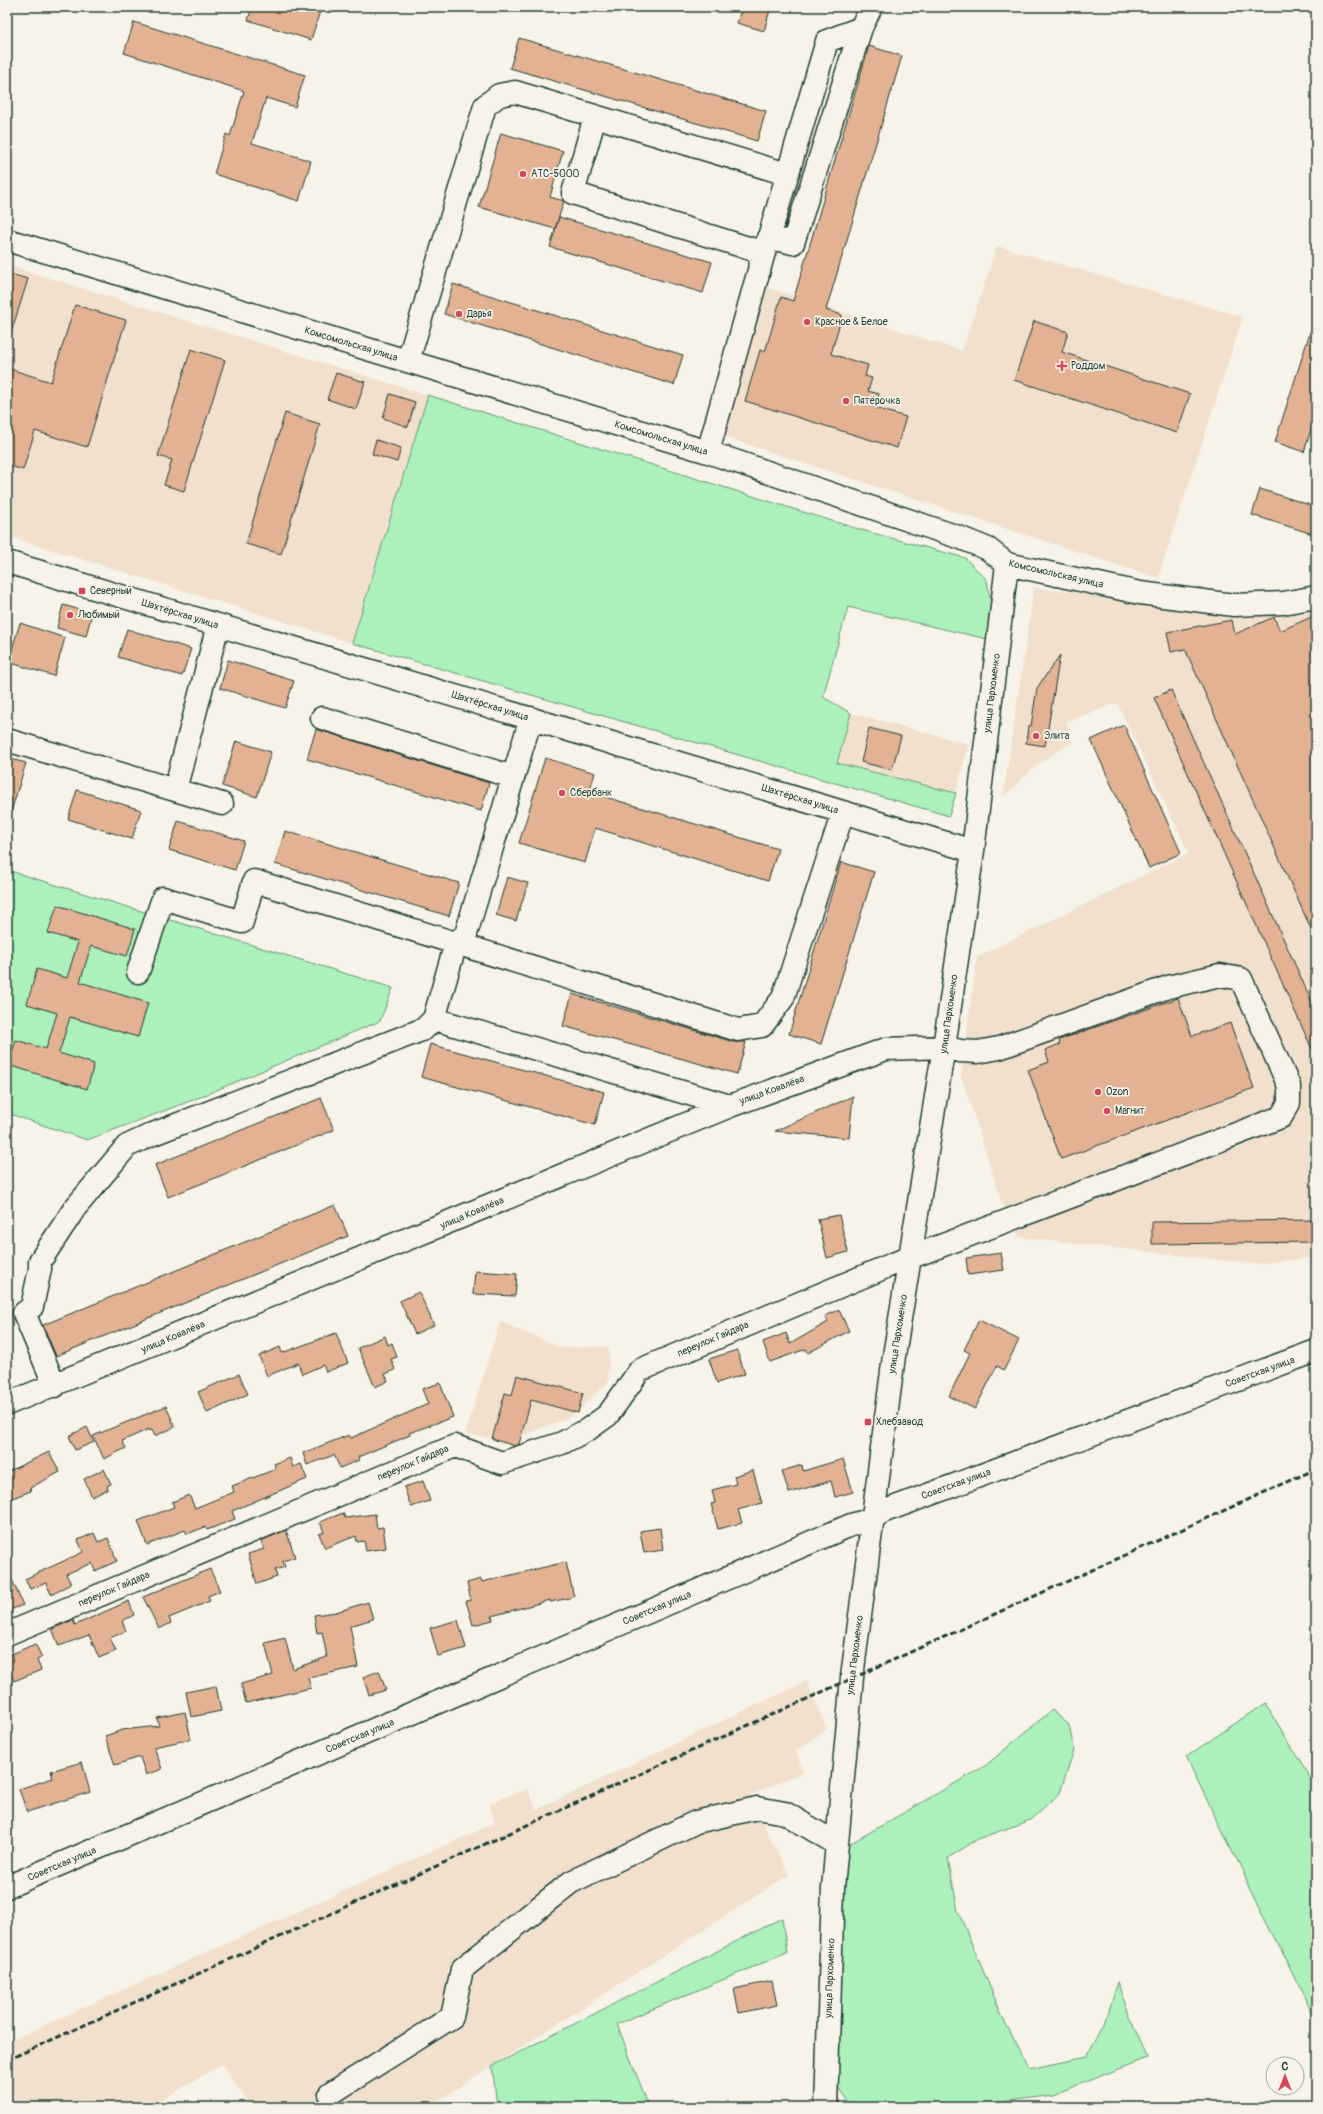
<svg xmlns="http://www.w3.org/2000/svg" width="1323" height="2114" font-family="Pangolin,sans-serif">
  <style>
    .built { fill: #f1e0ce }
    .green { fill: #acf0bb; stroke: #669678 }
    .building { fill: #e2b293; stroke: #1f3d34 }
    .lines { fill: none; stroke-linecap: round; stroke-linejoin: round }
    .minor-casing { stroke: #1f3d34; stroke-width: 25 }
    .minor { stroke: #f7f3e8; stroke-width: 22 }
    .rail { stroke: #1f3d34; stroke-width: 3; stroke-dasharray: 6 3; stroke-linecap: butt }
    .poi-dot { fill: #d1495b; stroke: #f7f3e8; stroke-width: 1.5 }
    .labels { text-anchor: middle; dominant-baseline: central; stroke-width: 3.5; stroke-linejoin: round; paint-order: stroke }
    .poi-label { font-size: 10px; fill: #1f3d34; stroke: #f7f3e8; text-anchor: start }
    .street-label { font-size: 10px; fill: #1f3d34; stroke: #f7f3e8 }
  </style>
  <rect width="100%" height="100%" fill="#f7f3e8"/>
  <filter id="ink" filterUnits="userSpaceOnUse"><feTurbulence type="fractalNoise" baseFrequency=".025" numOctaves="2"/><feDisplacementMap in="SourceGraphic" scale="8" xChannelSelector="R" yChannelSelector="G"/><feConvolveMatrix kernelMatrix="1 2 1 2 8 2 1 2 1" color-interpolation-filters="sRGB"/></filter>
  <g filter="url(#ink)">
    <path class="built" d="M997,246L1243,317L1158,578L724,437L766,287L962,351Z
      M7,265L428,395L352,643L7,536Z
      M1034,588L1276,614L1316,607V1257L1255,1264L1019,1237L1001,1200L961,1075L977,957L1189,853L1117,703L1066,722L1072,742L1037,765L1003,797Z
      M851,713L969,744L956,793L837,763Z
      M500,1322L562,1348L609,1346L608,1383L570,1417L509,1441L465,1434Z
      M807,1681L827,1729L796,1751L803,1772L749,1796L789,1875L428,2107H251L222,2064L150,2107H7V2042L495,1823L489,1803L528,1789L536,1810Z"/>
    <path class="green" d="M428,395L858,529L965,558L987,580L991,603L987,639L848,607L823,697L851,713L837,763L956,793L949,816L352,643Z
      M7,870L393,988L380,1021L193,1100L87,1140L7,1113Z
      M1265,1703L1316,1787V2023L1186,1757Z
      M1052,1710L1069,1725L1074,1750L1060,1793L1030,1820L978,1839L948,1858L958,1911L1006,2025L1030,2069L1086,2057L1105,2023L1118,1982L1147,2058L1052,2095L966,2107H877L847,2102L833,2080L846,1846L985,1766Z
      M782,1918L787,1953L617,2024L649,2107L497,2106L492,2066Z"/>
    <path class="building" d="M252,7H307L320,11L311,40L248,20Z
      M742,7H771L764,31L737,23Z
      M134,22L305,75L295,107L266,98L252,143L311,161L299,201L214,174L226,134L230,136L244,91L124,53Z
      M519,38L766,111L757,141L510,68Z
      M869,46L902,56L826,310L842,315L831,354L868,365L865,376L872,378L868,391L879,394L875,408L906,417L897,448L745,401L760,350L765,352L781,297L793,301Z
      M501,133L563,151L550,197L564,201L555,229L479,207Z
      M559,217L712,262L703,293L550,247Z
      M7,273L28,279L10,336H7Z
      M453,284L683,355L674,385L444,314Z
      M75,305L126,320L87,447L35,431L23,470L7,465V368L51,382Z
      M1034,321L1068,332L1062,352L1190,394L1177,433L1014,380Z
      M1313,323H1316V413L1304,452L1275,442Z
      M191,349L225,360L184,491L164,485L172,460L158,456Z
      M336,373L365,382L356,409L327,399Z
      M390,394L415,402L408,427L383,418Z
      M285,413L320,424L281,554L246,544Z
      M376,440L401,448L397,462L372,454Z
      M1260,489L1316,507V535L1252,515Z
      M63,605L92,613L86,636L57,628Z
      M1316,615V940L1185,649L1171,652L1167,632L1232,620L1235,634L1274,617L1280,631Z
      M20,623L65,638L54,676L8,662Z
      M127,629L191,649L182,676L118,657Z
      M1060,655L1045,746L1026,743L1028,726H1031L1037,688Z
      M228,660L294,681L285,708L220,688Z
      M1171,690L1316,1011V1058L1154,698Z
      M1124,725L1181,853L1149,868L1091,740Z
      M869,728L901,736L892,770L861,762Z
      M316,729L489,783L481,811L307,759Z
      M236,741L271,752L257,797L222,786Z
      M7,758L26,763L10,815H7Z
      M545,758L595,773L589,792L778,849L768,881L595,828L585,863L519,843Z
      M77,790L141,810L132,839L68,819Z
      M178,821L244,841L235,870L169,850Z
      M285,831L459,883L449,916L275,864Z
      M841,862L874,872L821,1044L789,1034Z
      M507,877L528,883L516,921L496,915Z
      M57,905L135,929L127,956L91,946L80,982L148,1003L138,1037L70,1017L59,1053L94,1064L87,1089L8,1065L16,1040L46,1049L57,1013L27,1004L37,969L67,978L78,942L48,933Z
      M572,994L734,1042H746L737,1074L563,1026Z
      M1178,998L1192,1036L1230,1023L1254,1088L1061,1159L1028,1070L1049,1062L1045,1050L1060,1044L1059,1040Z
      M430,1044L604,1092L595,1125L421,1077Z
      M853,1096L849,1138L775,1131Z
      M321,1098L334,1130L168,1197L155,1165Z
      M335,1205L348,1236L56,1356L43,1325Z
      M839,1215L848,1252L827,1258L818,1219Z
      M1316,1220V1242L1152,1244V1222Z
      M1001,1253L1004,1270L968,1275L966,1258Z
      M475,1271L517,1274L515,1296L473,1294Z
      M419,1292L434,1325L415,1334L400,1301Z
      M839,1310L849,1331L808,1353L806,1349L770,1362L763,1342L786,1333L790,1344L828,1322L825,1316Z
      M979,1320L1019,1340L1004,1370L997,1366L975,1409L949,1396L970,1353L964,1350Z
      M336,1333L348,1363L326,1372L323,1365L302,1374L298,1363L267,1376L259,1356L280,1347L282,1353Z
      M385,1336L388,1345L392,1343L397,1357L391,1359L395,1370L385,1374L388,1381L375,1387L358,1348Z
      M737,1350L745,1374L717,1383L709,1359Z
      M239,1374L248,1394L207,1413L198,1392Z
      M517,1375L583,1393L578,1413L531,1400L519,1444L515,1446L492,1439L505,1393L512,1395Z
      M440,1383L453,1417L409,1433L410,1435L358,1457L359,1460L340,1468L334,1455L307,1465L303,1453L349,1435L351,1438L428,1404L422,1389Z
      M166,1406L175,1427L155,1436L152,1430L149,1431V1429L122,1441L126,1448L104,1459L93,1436Z
      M87,1427L94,1442L75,1450L69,1436Z
      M49,1452L60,1472L30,1488L31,1491L7,1500V1472Z
      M290,1458L293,1467L301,1464L307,1479L232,1511L235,1519L207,1530L205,1527L187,1534L185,1530L147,1545L138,1521L174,1507L172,1502L189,1495L195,1508L234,1492L232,1486L276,1469L274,1464Z
      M843,1459L853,1492L835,1497L831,1481L789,1493L782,1471L802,1465L803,1471Z
      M104,1469L111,1484L107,1486L108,1489L92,1497L84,1479Z
      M753,1470L762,1503L738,1510L742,1523L718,1529L711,1504L715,1503L712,1490L736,1484L734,1476Z
      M423,1481L430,1501L411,1507L404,1487Z
      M343,1513L345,1518L375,1514L377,1528L383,1527L386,1548L366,1551L364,1541L357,1542L356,1536L325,1548L319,1534L324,1532L320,1522Z
      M660,1528L663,1550L644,1553L640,1531Z
      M286,1530L295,1557L283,1561L285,1567L275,1570L277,1577L257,1584L248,1554L264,1549L261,1541Z
      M94,1533L98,1542L108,1538L117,1561L95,1571L92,1563L66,1574L71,1584L51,1594L46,1583L30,1589L25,1579L83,1552L78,1540Z
      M566,1562L574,1597L550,1602V1600L492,1616L493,1620L473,1625L466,1601L471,1600L467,1583L481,1579L482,1582Z
      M7,1568L23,1605L7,1611Z
      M210,1569L220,1591L208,1596L210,1601L169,1618L171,1623L159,1629L143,1597Z
      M129,1601L134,1615L122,1621L126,1631L110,1638L116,1651L99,1658L89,1635L59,1646L52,1629L73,1620L75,1625Z
      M368,1602L373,1619L350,1626L358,1667L308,1678L311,1688L246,1703L241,1684L273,1675L265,1643L285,1638L293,1669L327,1657L322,1632L317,1633L314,1615L336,1612Z
      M458,1620L466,1648L438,1656L430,1628Z
      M35,1644L42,1657L37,1660L41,1670L14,1681L7,1663V1656Z
      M379,1671L386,1690L369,1695L363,1677Z
      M216,1686L221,1711L191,1717L186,1692Z
      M185,1712L191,1739L154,1747L162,1769L146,1775L140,1757L115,1765L105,1736L122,1730L159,1726L157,1718Z
      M82,1762L90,1792L27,1812L19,1789L53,1778L51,1771Z
      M772,1981L777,2005L739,2013L734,1989Z"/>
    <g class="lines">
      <g class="minor-casing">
        <path id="minor" d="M861,28L827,41L769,237L793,243L861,28L871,7
          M595,117L573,193L764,253
          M7,240L708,452L961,538L988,549L1007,564L1140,593L1234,605L1283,603L1316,597
          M408,361L485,106L499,95L515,92L787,174
          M708,452L768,238
          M7,562L973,851
          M218,625L175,790L222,804
          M322,718L513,777
          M7,740L175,790
          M138,972L163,898L242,922L254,881L738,1030L762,1026L783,998L843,812
          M434,1019L730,1106
          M55,1386L24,1313L32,1307L40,1269V1261L75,1208L127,1146L153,1134L424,1029L434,1019L456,943L466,934L531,718
          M7,1404L730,1106L886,1049L944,1047L960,1051L978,1052L999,1048L1168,987L1220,975L1241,979L1289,1086V1103L1281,1117L893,1264L640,1370L608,1415L587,1430L562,1443L502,1463L455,1446L7,1634
          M7,1887L851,1525L872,1519L882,1512L1316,1351
          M330,2094L452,2017L462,1969L571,1882L696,1822L757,1808L785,1813L837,1844
          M826,2107L833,1888L852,1677L894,1356L944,1047L973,851L1007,564"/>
      </g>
      <use href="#minor" class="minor"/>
      <path class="rail" d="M7,2060L1316,1469"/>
    </g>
  </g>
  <g class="poi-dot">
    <circle cx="523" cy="174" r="4"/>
    <circle cx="459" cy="314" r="4"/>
    <circle cx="807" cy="322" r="4"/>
    <path d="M1060 360h4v4h4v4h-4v4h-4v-4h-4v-4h4z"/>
    <circle cx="846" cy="401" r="4"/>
    <rect x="78" y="587" width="8" height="8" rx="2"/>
    <circle cx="70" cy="615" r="4"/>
    <circle cx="1036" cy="736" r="4"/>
    <circle cx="562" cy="793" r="4"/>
    <circle cx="1098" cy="1092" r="4"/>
    <circle cx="1107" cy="1111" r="4"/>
    <rect x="864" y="1418" width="8" height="8" rx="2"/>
  </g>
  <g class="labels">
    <g class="poi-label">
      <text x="531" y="174">АТС-5000</text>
      <text x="467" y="314">Дарья</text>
      <text x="815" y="322">Красное &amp; Белое</text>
      <text x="1071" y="366">Роддом</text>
      <text x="854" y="401">Пятёрочка</text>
      <text x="90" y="591">Северный</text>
      <text x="78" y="615">Любимый</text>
      <text x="1044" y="736">Элита</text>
      <text x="570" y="793">Сбербанк</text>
      <text x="1106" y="1092">Ozon</text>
      <text x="1115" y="1111">Магнит</text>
      <text x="876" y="1422">Хлебзавод</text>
    </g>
    <g class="street-label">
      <text transform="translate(351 344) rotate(17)">Комсомольская улица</text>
      <text transform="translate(661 438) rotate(17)">Комсомольская улица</text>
      <text transform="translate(1056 574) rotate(13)">Комсомольская улица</text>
      <text transform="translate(180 614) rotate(17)">Шахтёрская улица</text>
      <text transform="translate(992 693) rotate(-83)">улица Пархоменко</text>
      <text transform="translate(490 706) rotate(17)">Шахтёрская улица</text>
      <text transform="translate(800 799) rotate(17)">Шахтёрская улица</text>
      <text transform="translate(949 1014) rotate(-82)">улица Пархоменко</text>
      <text transform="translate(772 1090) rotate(-20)">улица Ковалёва</text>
      <text transform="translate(472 1213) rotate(-23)">улица Ковалёва</text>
      <text transform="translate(898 1334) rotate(-81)">улица Пархоменко</text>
      <text transform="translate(173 1337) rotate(-23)">улица Ковалёва</text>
      <text transform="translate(713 1339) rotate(-23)">переулок Гайдара</text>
      <text transform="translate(1260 1372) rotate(-20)">Советская улица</text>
      <text transform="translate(413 1463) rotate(-23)">переулок Гайдара</text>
      <text transform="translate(956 1484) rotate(-20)">Советская улица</text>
      <text transform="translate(114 1589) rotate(-23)">переулок Гайдара</text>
      <text transform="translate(657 1608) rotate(-23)">Советская улица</text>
      <text transform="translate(855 1655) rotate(-83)">улица Пархоменко</text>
      <text transform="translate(360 1736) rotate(-23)">Советская улица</text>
      <text transform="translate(62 1864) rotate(-23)">Советская улица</text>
      <text transform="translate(830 1978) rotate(-88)">улица Пархоменко</text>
    </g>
  </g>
  <rect width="1323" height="2114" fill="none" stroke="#f7f3e8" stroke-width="24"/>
  <rect x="12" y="12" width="1299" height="2090" fill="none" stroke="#1f3d34" stroke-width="1.5" filter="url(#ink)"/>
  <g transform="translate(1285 2076)"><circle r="19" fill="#f7f3e8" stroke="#a1aaa0"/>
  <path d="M0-3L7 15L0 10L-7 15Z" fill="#d1495b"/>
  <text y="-6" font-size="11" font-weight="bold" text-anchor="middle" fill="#1f3d34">С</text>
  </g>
</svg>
